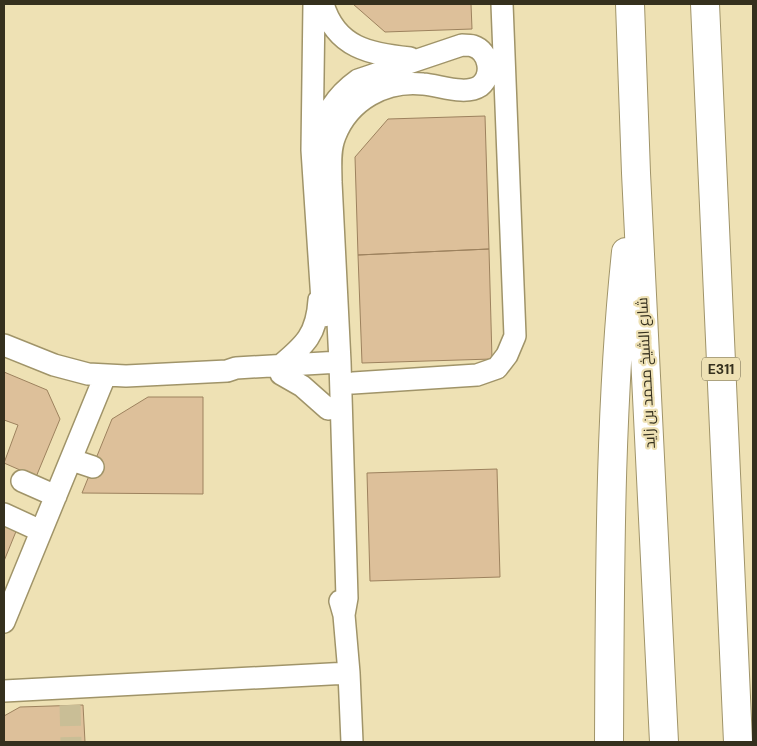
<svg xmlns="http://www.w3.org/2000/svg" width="757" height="746" font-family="'DM Sans',Cairo,sans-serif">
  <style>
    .building { fill: #ddc09a; stroke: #9d825e }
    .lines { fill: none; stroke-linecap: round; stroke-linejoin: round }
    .minor-tunnel { stroke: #c9be96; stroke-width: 21; stroke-dasharray: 21 11; stroke-linecap: butt }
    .minor-casing { stroke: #a09469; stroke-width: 24 }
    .highway-casing { stroke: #a09469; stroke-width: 30 }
    .minor { stroke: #fff; stroke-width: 21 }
    .highway { stroke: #fff; stroke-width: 28 }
    .labels { text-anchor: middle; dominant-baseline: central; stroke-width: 4.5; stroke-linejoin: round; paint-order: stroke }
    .shield { fill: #eee1b4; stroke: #6c654b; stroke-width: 1 }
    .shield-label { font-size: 14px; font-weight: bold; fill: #35301e }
    .street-label { font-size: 15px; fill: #35301e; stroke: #eee1b4 }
  </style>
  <rect width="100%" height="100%" fill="#eee1b4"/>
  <path class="building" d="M353,4H471L472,29L385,32Z
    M485,116L489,249L358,255L355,157L388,119Z
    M489,249L492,359L362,363L358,255Z
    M4,372L47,390L60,419L36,477L4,463L18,425L4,420Z
    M148,397H203V494L82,493L112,419Z
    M497,469L500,577L370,581L367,473Z
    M4,523L17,529L4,561Z
    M83,705L85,742H4V716L20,707Z"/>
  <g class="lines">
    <path class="minor-tunnel" d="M70,705L71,742"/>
    <g class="minor-casing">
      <path id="minor" d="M314,4L312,150L323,316
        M323,4C336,48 370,54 410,58
        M312,150C325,119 330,100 358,80L462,45C465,45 470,45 473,46C489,51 494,75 480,86C465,96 439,85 423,84C385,80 349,100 335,136C329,150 331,167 331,182L340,362L347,598L344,615
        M4,345L54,365L88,374L126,376L227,371L236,368L340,362
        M281,365C305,345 317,334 319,300
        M281,374L302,386L328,409
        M353,383L477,375L497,368L507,355L515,336L502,4
        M72,460L93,467
        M22,481L56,496
        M4,514L41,531
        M340,601L344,615L349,673L352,742
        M4,622L105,376
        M4,691L349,673"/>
    </g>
    <g class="highway-casing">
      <path id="highway" d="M630,4L636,173L664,742
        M705,4L738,742
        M609,742C610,579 609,414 626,252"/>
    </g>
    <use href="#minor" class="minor"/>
    <use href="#highway" class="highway"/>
  </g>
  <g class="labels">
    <rect class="shield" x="702" y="357.5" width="38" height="23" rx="4"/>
    <g class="shield-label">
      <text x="721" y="369">E311</text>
    </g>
    <g class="street-label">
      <text transform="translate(646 373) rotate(-93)">شارع الشيخ محمد بن زايد</text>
    </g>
  </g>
  <rect width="757" height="746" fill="none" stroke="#35301e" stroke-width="10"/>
</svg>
